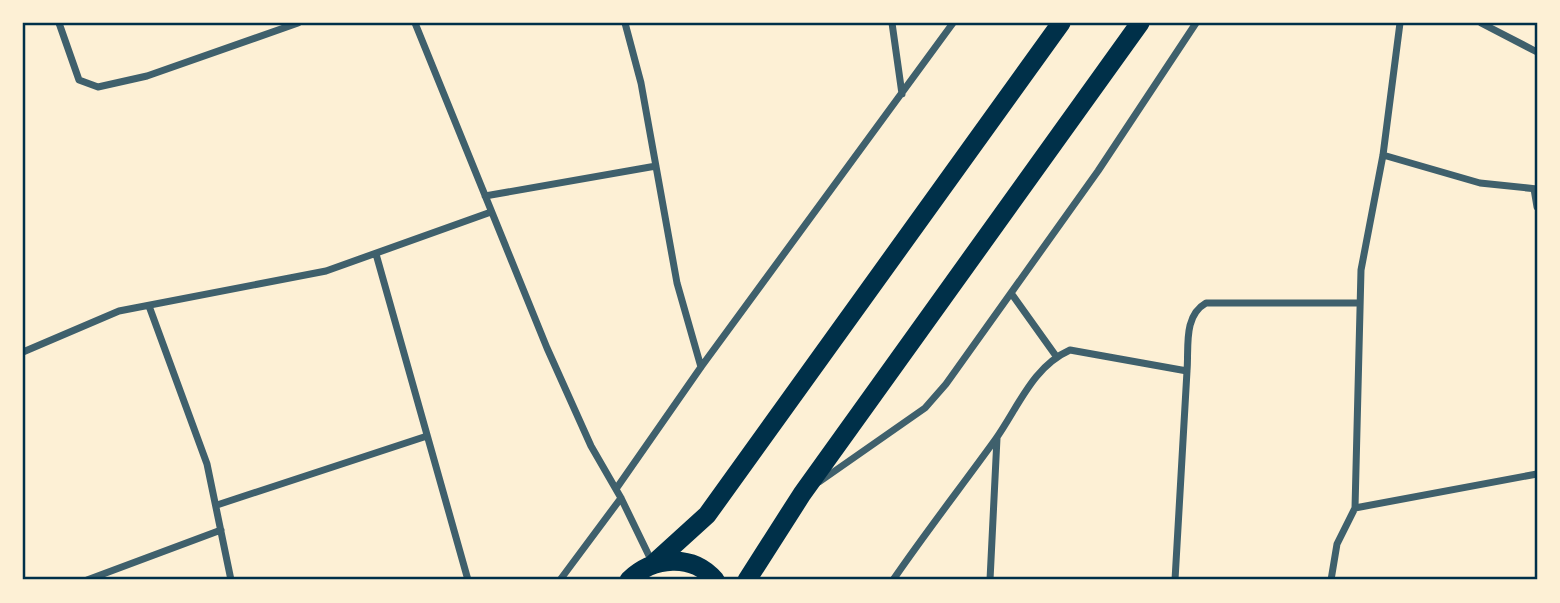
<svg xmlns="http://www.w3.org/2000/svg" width="1560" height="603" font-family="Literata,serif">
  <style>
    .lines { fill: none; stroke-linecap: round; stroke-linejoin: round }
    .minor { stroke: #3f606c; stroke-width: 7 }
    .trunk { stroke: #003049; stroke-width: 19 }
    .neatline { fill: none; stroke: #003049; stroke-width: 2.5 }
  </style>
  <rect width="100%" height="100%" fill="#fdf0d5"/>
  <g class="lines">
    <path class="minor" d="M59,23L79,80L98,87L147,76L298,23
      M415,23L547,348L591,446L621,498L653,564
      M625,23L641,83L677,283L701,367
      M892,23L902,94
      M1481,23L1537,52
      M1383,155L1480,183L1537,189
      M1534,189L1537,207
      M485,196L656,166
      M376,254L468,580
      M1011,293L1056,356
      M149,306L207,464L231,580
      M23,352L119,311L326,271L491,212
      M819,482L925,408L946,384L1098,171L1196,23
      M616,489L701,367L953,23
      M217,505L427,436
      M1355,508L1537,474
      M87,580L221,530
      M560,580L621,498
      M893,580C926,532 961,487 995,440C1018,408 1032,367 1070,350L1187,371C1189,347 1183,316 1206,303H1358
      M990,580L997,438
      M1175,580L1187,371
      M1331,580L1337,544L1355,508L1361,270L1383,155L1400,23"/>
    <path class="trunk" d="M653,564L707,515L1061,23
      M629,580C653,557 692,553 715,580
      M747,580L802,494L1140,23"/>
  </g>
  <rect width="1560" height="603" fill="none" stroke="#fdf0d5" stroke-width="49"/>
  <rect x="24" y="24" width="1512" height="554" class="neatline"/>
</svg>
